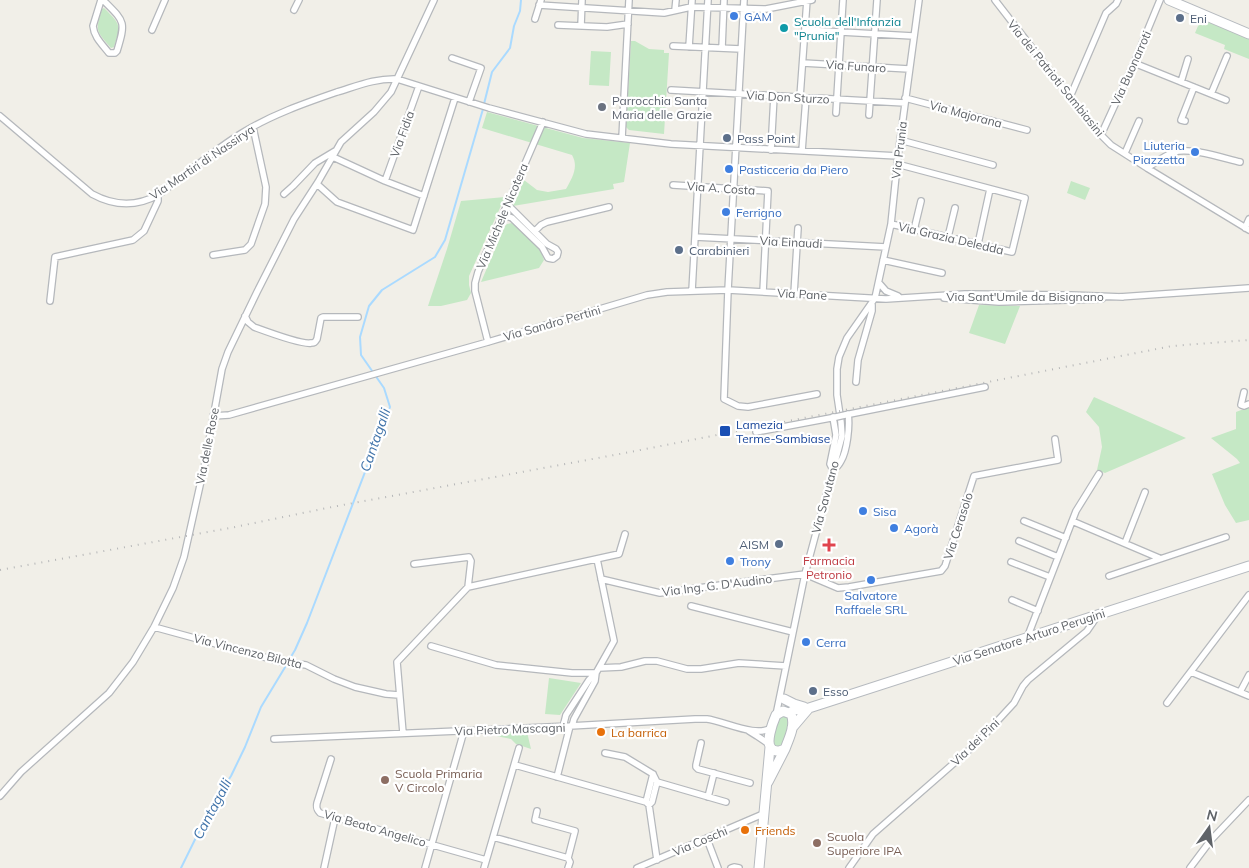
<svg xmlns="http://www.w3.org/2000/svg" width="1249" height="868" font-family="Mulish,sans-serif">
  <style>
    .green { fill: #c5e8c5 }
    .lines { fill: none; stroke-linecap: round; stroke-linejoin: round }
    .stream { stroke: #aadaff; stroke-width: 2 }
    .street-casing { stroke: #b5b8bc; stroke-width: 8 }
    .secondary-casing { stroke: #b6babf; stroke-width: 11 }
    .street { stroke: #fff; stroke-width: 5.5 }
    .secondary { stroke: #fff; stroke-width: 9 }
    .rail { stroke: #b6b7b8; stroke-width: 2; stroke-dasharray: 1 6; stroke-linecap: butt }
    .street-bridge-casing { stroke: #b5b8bc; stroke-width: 8; stroke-linecap: butt }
    .street-bridge { stroke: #fff; stroke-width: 5.5 }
    .shop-dot { fill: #3f7fe0; stroke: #fff; stroke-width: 2 }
    .service-dot { fill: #5c6f8a; stroke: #fff; stroke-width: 2 }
    .culture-dot { fill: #0f9aa8; stroke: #fff; stroke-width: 2 }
    .worship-dot { fill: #6b7280; stroke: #fff; stroke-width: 2 }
    .transit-dot { fill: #1a4fb4; stroke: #fff; stroke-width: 2 }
    .health-dot { fill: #e0444e; stroke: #fff; stroke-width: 2 }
    .food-dot { fill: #e8710a; stroke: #fff; stroke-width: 2 }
    .education-dot { fill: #8d6e63; stroke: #fff; stroke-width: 2 }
    .labels { text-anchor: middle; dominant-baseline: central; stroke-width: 4.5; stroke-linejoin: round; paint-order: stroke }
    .shop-label { font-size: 12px; fill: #366cbe; stroke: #fff; text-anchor: start }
    .service-label { font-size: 12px; fill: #4e5e75; stroke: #fff; text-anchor: start }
    .culture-label { font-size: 12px; fill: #0d838f; stroke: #fff; text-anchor: start }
    .street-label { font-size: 12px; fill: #5f6368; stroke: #fff }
    .worship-label { font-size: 12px; fill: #5b616d; stroke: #fff; text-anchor: start }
    .transit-label { font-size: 12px; fill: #164399; stroke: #fff; text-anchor: start }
    .health-label { font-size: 12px; fill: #be3a42; stroke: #fff }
    .food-label { font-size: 12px; fill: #c56008; stroke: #fff; text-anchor: start }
    .education-label { font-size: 12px; fill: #785e54; stroke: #fff; text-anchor: start }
    .water-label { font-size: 14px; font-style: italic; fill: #4174aa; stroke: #fff }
  </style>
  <rect width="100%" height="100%" fill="#f1efe8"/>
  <path class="green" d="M104,8C121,25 121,24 114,47L111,48C96,30 95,32 102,9Z
    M1201,19L1249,39V59L1224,49L1225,45L1195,33Z
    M631,41H635L649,49L664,50V53H669L664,134L629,130L626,127Z
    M591,51L611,52L609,86L589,85Z
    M487,112L583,138L630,143L624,182L613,184L614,189L513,206L524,180L537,190L548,192L566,189C572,178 579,167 572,155L482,128Z
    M1071,181L1090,188L1085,200L1067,193Z
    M505,197L469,276V285L471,293L467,300L441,306H428L447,249L461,201Z
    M512,223L540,249L544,260L539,268L481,282L505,226L507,224Z
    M979,305L1020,306L1005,344L969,333Z
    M1094,397L1186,438L1105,473L1097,470L1102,447L1099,427L1086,412Z
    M1249,407V520L1236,523L1225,505L1212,474L1240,463L1237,459L1211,438L1236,429V412Z
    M549,678L581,683L560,715L545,714Z
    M784,714L791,720L784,744L778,749L772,746C774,735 774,720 784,714Z
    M527,732L531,749L516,744L511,739L496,736L495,734Z"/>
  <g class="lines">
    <path class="stream" d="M484,104L492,72L510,48L514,26L520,11L521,0
      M289,660L295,650L307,623L390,407L384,388L361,355L360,337L369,306L382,290L435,257L445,240L483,109
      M181,868L211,807L231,776L245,747L261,707L287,664"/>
    <g class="street-casing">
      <path id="street" d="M101,0L93,26C94,37 102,44 109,53H115L117,51C126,21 125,22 103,0
        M744,0L728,290L724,399L738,406L748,407L817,394
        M995,0L1070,97L1101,135L1111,145L1147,168L1249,230
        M539,5L664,13L691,7L766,9L812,0
        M294,10L299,0
        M675,10L676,0
        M535,19L541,0
        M558,25L607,27L628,24
        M581,26L582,0
        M152,30L165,0
        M805,30L913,36
        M673,46L741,49
        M689,47L692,0
        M722,48L724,0
        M452,58L481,68L469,102
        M803,63L909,69
        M1134,63L1226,100
        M1181,82L1188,59
        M671,90L905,103
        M1211,94L1227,56
        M800,97L807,0
        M1070,97L1106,13L1116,4L1118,0
        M905,98L1027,130
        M836,113L843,0
        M869,115L877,0
        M0,116L92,194C114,206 136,207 158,195C186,175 212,151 242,133C271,115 305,103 337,92C357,86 376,78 397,79L489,108L586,134L671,144L898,156
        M1185,121L1181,120L1194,87
        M1101,135L1134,63L1160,0
        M622,138L629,0
        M900,140L993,165
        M771,150L774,96
        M802,151L806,98
        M1125,153L1139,121
        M333,157L385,181L424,196
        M1147,168C1155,163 1165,155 1174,152C1190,147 1223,158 1240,162
        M385,181L419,86
        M317,184L337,202L413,230L455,98
        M673,185L768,191L763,292
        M284,194L293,186L315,163L335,151
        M503,215L512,218L542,247L548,258L553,259L557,256L558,252L556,249L547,244L512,209L507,205
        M891,224L1012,252L1025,198L897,164
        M1245,228L1249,219
        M914,230L921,201
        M535,231L541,225L547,222L609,207
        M695,237L886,247
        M948,237L955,208
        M978,244L990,189
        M213,255L245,250L251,244L265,204L266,187L253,127
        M883,260L942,273
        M879,283L886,291L898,296
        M692,291L708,0
        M794,294L798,228
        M1119,297L1249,288
        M944,298L999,302L1102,299
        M50,301L55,257L133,240L144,231L158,201V195
        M245,316L248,322L254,327C265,331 302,345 311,343C315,343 315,342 317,339L321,318L323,317H358
        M488,342L475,291V283L478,272L543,122
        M856,382L858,360L872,311V305
        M1244,392L1241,405L1244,406L1249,404
        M845,415L985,387
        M213,416L229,415L488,342L647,295L667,292L728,290L886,299L965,294L1071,295L1123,297
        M833,417L836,435L830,464L833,470C836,468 839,465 841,461C847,451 850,426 848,414
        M756,432L836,417
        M1024,521L1066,538
        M1072,521L1159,558
        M1019,541L1058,557
        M1125,543L1145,492
        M1011,562L1050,577
        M414,564L469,557L471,561L468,587
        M1109,576L1226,537
        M601,579L660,593L805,574L838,588L849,587L941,571L945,566L974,476L1058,460L1055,439
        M1012,600L1038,611
        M691,606L793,632
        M154,627L278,661L306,665L334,679L355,687L386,694L399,695
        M1027,638L1076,511L1099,474
        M431,646L496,665L572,673H596
        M599,668L621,667L645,661H657L687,669H701L739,663L786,666
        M1191,672L1249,696
        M1240,692L1249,675
        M1167,703L1249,595
        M776,715L805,574L842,436L841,422L837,395V369L839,357L847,338L875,298L891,224L898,156L919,0
        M572,726L574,719L595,681L596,673
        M563,727L566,715L589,680L596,673L614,641L597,559
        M749,731L757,736L769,744
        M403,733L397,662L468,587L619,554L625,534
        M274,739L570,726L695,719C699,719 703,719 707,719C724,721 758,739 772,727
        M701,743L696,765V767L698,769L750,783
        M605,753L625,757L653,774L657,782L726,802
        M331,759L317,803C316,808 317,810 320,813L486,860
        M515,765L646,802L649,805
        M557,777L570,726
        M0,796L21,772L109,693L133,662L154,627L173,588L184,557L205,463L222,369L228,352L257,292L294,219L318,182L341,142L374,112L391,92L434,0
        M708,797L714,773
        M646,802L653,774
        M649,805L657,860
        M649,805L652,802L657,782
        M493,837L568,858L575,831L535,820L537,811
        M707,839L718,868
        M568,858L570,862L568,868
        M324,868L335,818
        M425,868L464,731
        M484,868L519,748
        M637,868L763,814
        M731,868L734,867L739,868
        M849,868L873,834L977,743L1014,703L1023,686L1028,680L1087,631L1098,615
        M1190,868L1211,840L1249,800"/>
    </g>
    <g class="secondary-casing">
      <path id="secondary" d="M1169,0L1249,34
        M784,699L794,704L804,707
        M783,711L791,714C796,725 789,738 785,749C780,751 778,752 773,750C764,745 773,722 776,715Z
        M789,713L794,710L809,708L1249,566
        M792,728L809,708
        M768,782L785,749
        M759,868L770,747"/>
    </g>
    <use href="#street" class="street"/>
    <use href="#secondary" class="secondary"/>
    <path class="rail" d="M0,570L230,528L332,507L625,453L1172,346L1249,340"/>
    <g class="street-bridge-casing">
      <path id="street-bridge" d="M836,417L845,415"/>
    </g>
    <use href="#street-bridge" class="street-bridge"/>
  </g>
  <g class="shop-dot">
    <circle cx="734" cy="16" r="5"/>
    <circle cx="1195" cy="152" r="5"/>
    <circle cx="729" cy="169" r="5"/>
    <circle cx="726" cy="212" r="5"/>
    <circle cx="863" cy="511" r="5"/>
    <circle cx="894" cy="528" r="5"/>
    <circle cx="730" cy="561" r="5"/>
    <circle cx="871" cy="580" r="5"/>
    <circle cx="806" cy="642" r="5"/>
  </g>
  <g class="service-dot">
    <circle cx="1180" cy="18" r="5"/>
    <circle cx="727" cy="138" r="5"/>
    <circle cx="679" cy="250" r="5"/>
    <circle cx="779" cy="544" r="5"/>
    <circle cx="813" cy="691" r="5"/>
  </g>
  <circle class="culture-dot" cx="784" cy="28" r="5"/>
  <circle class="worship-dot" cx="602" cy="107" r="5"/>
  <rect class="transit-dot" x="719" y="425" width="12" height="12" rx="2.5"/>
  <path class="health-dot" d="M826.5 537.5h5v5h5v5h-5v5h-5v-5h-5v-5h5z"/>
  <g class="food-dot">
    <circle cx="601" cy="732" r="5"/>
    <circle cx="745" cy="830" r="5"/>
  </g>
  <g class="education-dot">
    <circle cx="385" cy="780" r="5"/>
    <circle cx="817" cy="843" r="5"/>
  </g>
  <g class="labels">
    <g class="shop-label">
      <text x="744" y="16">GAM</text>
      <text x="1185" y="145" text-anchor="end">Liuteria<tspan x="1185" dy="14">Piazzetta</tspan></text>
      <text x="739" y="169">Pasticceria da Piero</text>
      <text x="736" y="212">Ferrigno</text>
      <text x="873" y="511">Sisa</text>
      <text x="904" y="528">Agorà</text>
      <text x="740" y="561">Trony</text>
      <text x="871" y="595" text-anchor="middle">Salvatore<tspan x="871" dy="14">Raffaele SRL</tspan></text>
      <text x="816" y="642">Cerra</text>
    </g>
    <g class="service-label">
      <text x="1190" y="18">Eni</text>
      <text x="737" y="138">Pass Point</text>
      <text x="689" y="250">Carabinieri</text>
      <text x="769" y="544" text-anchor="end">AISM</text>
      <text x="823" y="691">Esso</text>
    </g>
    <g class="culture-label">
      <text x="794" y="21">Scuola dell'Infanzia<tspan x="794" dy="14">"Prunia"</tspan></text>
    </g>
    <g class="street-label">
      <text transform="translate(856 66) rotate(4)">Via Funaro</text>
      <text transform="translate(1131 68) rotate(-66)">Via Buonarroti</text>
      <text transform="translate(1056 78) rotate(51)">Via dei Patrioti Sambiasini</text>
      <text transform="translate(788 97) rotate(3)">Via Don Sturzo</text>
      <text transform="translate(966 114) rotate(15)">Via Majorana</text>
      <text transform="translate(402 134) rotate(-70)">Via Fidia</text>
      <text transform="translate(899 150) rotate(-83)">Via Prunia</text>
      <text transform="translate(202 162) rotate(-34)">Via Martiri di Nassirya</text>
      <text transform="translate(721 188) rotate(4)">Via A. Costa</text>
      <text transform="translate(502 216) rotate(-67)">Via Michele Nicotera</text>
      <text transform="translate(951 238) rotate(13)">Via Grazia Deledda</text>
      <text transform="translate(791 242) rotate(3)">Via Einaudi</text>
      <text transform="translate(802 294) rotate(3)">Via Pane</text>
      <text x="1025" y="296">Via Sant'Umile da Bisignano</text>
      <text transform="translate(552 323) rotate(-16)">Via Sandro Pertini</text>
      <text transform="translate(207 446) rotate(-79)">Via delle Rose</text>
      <text transform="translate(825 497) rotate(-75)">Via Savutano</text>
      <text transform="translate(958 526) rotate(-72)">Via Cerasolo</text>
      <text transform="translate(717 585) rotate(-7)">Via Ing. G. D'Audino</text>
      <text transform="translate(1029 637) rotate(-18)">Via Senatore Arturo Perugini</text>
      <text transform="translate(248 651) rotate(14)">Via Vincenzo Bilotta</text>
      <text transform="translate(510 729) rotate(-2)">Via Pietro Mascagni</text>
      <text transform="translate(975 742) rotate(-44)">Via dei Pini</text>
      <text transform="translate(375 828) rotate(16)">Via Beato Angelico</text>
      <text transform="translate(700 841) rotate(-23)">Via Coschi</text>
    </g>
    <g class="worship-label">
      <text x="612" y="100">Parrocchia Santa<tspan x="612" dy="14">Maria delle Grazie</tspan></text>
    </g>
    <g class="transit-label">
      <text x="736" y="424">Lamezia<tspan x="736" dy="14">Terme-Sambiase</tspan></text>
    </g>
    <g class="health-label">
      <text x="829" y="560">Farmacia<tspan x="829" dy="14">Petronio</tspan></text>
    </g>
    <g class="food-label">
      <text x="611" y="732">La barrica</text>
      <text x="755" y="830">Friends</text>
    </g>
    <g class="education-label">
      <text x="395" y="773">Scuola Primaria<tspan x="395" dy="14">V Circolo</tspan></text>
      <text x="827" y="836">Scuola<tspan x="827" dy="14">Superiore IPA</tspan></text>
    </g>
    <g class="water-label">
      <text transform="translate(375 440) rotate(-71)">Cantagalli</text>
      <text transform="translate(212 809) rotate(-62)">Cantagalli</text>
    </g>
  </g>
  <g transform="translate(1209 828) rotate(14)" stroke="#ffffff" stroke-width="4" paint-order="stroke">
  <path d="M0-4L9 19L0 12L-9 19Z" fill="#5f6368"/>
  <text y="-8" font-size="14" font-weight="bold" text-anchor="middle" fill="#5f6368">N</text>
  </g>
</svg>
